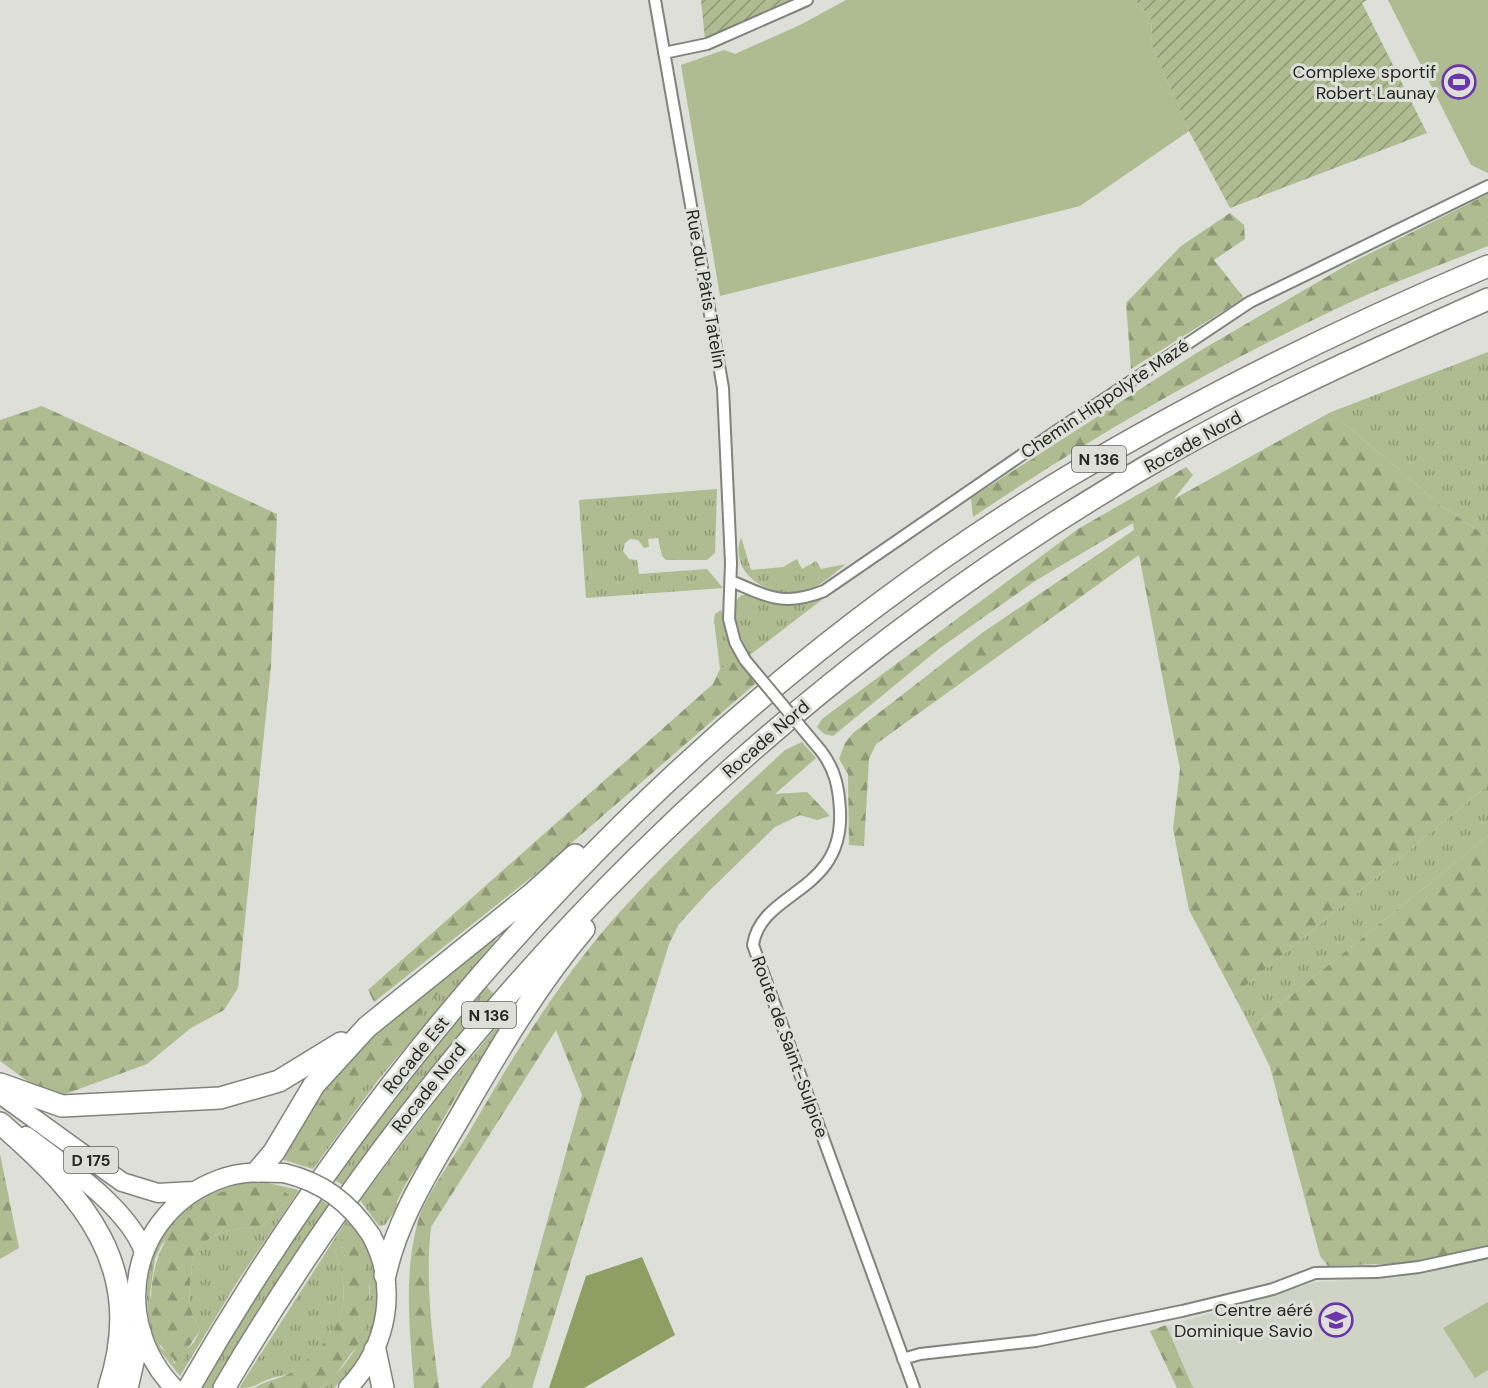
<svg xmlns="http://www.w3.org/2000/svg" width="1488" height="1388" font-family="'DM Sans',sans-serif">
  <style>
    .built { fill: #d0d4c6 }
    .grass { fill: url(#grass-tufts); fill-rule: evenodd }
    .forest { fill: url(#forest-firs) }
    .park { fill: #afbb90 }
    .garden { fill: url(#garden-furrows) }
    .water { fill: #8f9e62 }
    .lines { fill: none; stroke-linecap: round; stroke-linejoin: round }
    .street-casing { stroke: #81837d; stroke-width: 14 }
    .primary-casing { stroke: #81837d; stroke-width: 21 }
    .highway-casing { stroke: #81837d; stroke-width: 24 }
    .street { stroke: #fff; stroke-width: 10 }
    .primary { stroke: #fff; stroke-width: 18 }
    .highway { stroke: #fff; stroke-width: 21 }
    .street-bridge-casing { stroke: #81837d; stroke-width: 14; stroke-linecap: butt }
    .primary-bridge-casing { stroke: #81837d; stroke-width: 21; stroke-linecap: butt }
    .street-bridge { stroke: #fff; stroke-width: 10 }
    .primary-bridge { stroke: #fff; stroke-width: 18 }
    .labels { text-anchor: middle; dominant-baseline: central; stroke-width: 6; stroke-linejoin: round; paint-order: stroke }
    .shield { fill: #dddfd8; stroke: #5e605b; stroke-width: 1.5 }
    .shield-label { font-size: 16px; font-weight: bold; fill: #282926 }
    .poi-label { font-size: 18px; fill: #282926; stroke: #dddfd8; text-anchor: end }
    .street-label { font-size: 18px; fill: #282926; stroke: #dddfd8 }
  </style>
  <defs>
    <pattern id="grass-tufts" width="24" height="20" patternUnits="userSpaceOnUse" patternTransform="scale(1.5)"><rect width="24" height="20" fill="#afbb90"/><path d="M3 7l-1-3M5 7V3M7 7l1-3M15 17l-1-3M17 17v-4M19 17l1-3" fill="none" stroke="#8e9875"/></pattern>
    <pattern id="forest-firs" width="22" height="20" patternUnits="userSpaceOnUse" patternTransform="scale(1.5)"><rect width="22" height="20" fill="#afbb90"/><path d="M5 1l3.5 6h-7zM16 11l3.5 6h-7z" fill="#8e9875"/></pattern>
    <pattern id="garden-furrows" width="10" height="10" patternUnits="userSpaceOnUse" patternTransform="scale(1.5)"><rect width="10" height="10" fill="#afbb90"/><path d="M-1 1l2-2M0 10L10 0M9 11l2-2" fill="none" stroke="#8e9875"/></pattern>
  </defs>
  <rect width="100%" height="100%" fill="#dddfd8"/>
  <path class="built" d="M1488,1256V1388H1177L1150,1331L1316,1282L1396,1278Z"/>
  <path class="grass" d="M1488,352V537L1440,505L1331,412Z
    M717,489L715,553L707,560H666L662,556L658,538L648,539L649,547L644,548L638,540L630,539L625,543L623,551L629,559L637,560L639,574L707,569L723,588L586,598L579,500Z
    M741,537L751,570L783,567L797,559L802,569L816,561L821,569L846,564C834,573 818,589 802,592C770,598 728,575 741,537Z
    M832,592L750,655C743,644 721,597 747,594C761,593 777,605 792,604C806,603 819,596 832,592Z
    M721,610L738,660L720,669L714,620L715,614Z
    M1488,785V836L1251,1028L1234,995Z
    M491,935L496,940L378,1080L313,1169L284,1160L283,1155L323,1088L347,1056Z
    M535,981L403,1199L385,1225L379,1226L360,1200L439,1096ZM470,1072C457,1095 446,1120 433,1143C421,1164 406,1181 398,1204L382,1184Z
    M485,985L495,995L417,1088L344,1186L333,1179Z
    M268,1180V1183L299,1190L237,1282L180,1376L161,1352L158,1353C125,1260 167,1188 268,1180ZM284,1191L290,1196L262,1227C238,1227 204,1232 193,1258C191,1263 192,1271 191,1277C188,1299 189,1311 200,1330L194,1342L174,1364L172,1356L161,1348L157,1339L150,1294L155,1259L162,1244L198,1205Z
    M319,1199L330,1206L214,1388H199L241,1318Z
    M346,1221C353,1222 359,1233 363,1240C393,1289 374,1352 334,1388H320C356,1361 373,1324 369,1279L338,1246L335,1251C350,1292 347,1325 313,1355C307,1361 300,1369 292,1373C285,1376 277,1376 269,1379C256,1384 255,1388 239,1388Z"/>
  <path class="forest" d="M1488,194V246C1443,264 1397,281 1353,301C1221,362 1093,436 973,517L971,498L1198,352L1347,265Z
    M1230,213L1244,225L1245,239L1214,260L1244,298L1131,369L1126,303L1181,246Z
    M42,406L277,514L271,666L238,988L224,1010L191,1028L147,1064L52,1099L0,1061V420Z
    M1331,412L1440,505L1488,537V785L1234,995L1189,910L1173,829L1180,769L1139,555L876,744L869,759L864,846L849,845L848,774L839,759L845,743L853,733L982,633L1134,530L1133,523L1035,581L940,648L833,736L824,734L817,727L822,719L1078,529L1186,467L1193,475L1174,499Z
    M738,660L756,683L538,872L374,1002L368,990L713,684L720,669Z
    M802,742L816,758L775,794L807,792L830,816L817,820L800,815L775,827L709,891L679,924L669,944L532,1388H480L510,1356L582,1095L556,1030L431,1227C425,1281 432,1334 439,1388H414C410,1332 403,1276 418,1221C423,1200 455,1155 468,1134C510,1061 555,987 610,923C665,861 725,806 785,750Z
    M1488,836V1247L1406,1263L1328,1266L1320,1256L1270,1067L1251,1028Z
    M469,959C410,1023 358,1089 313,1163L295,1159L290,1151L334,1081L353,1056L375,1032L418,1001L461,962Z
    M467,1070L470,1072L437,1130C431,1151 416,1166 405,1185C399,1196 395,1208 387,1219H378L364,1197L375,1184L382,1183Z
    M0,1154L19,1248L0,1259Z
    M266,1186L284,1191L290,1196L262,1227C238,1227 204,1232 193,1258C191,1263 192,1271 191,1277C188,1299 189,1311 200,1330L186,1351L183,1365L178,1366C173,1363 175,1359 171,1356C158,1347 154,1333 152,1317C146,1265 168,1213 220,1193C234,1187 251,1187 266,1186Z
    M346,1231L361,1249L369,1279V1317L361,1340L334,1377L320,1388H254C267,1380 280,1379 293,1372C299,1369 305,1362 310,1357C346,1326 351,1295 335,1251Z
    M1166,1325L1193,1388H1177L1150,1331Z"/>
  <path class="park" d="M846,0H1135L1151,18L1152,45L1189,131L1080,206L720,296L681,65L724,50L735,54L800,25Z
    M1388,0H1488V173L1471,165Z
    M1488,1302V1370L1475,1378L1443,1328Z"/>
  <path class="garden" d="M701,0H798L705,39Z
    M1135,0H1367L1362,3L1427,133L1230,208L1189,131L1152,45L1151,18Z"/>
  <path class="water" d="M642,1257L675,1335L584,1388H549L586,1276Z"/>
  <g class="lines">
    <g class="street-casing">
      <path id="street" d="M655,0L723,388L731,563L729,619L735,642L745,660
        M664,53L707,44L807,0
        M731,581C769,597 783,607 824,591L1055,432L1250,302L1488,186
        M821,751C835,769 839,788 840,811C844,894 761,890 753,945L914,1388
        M903,1359L920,1354L1036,1341L1182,1311L1273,1289L1315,1273L1377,1272L1419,1267L1488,1252"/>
    </g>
    <g class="primary-casing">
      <path id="primary" d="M0,1094L122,1182L158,1193L193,1191
        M26,1136C63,1164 128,1207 144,1252
        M174,1388C109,1320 130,1212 220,1179C241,1171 262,1172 284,1173
        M348,1388C388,1346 399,1287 371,1235"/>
    </g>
    <g class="highway-casing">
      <path id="highway" d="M0,1084L62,1106L220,1098L279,1081L341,1043
        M0,1123C85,1197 148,1268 109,1388
        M258,1171L274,1152L314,1085L367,1027L532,894L575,855
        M385,1275C398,1216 431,1167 461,1115C498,1051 536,986 584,929
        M375,1350L383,1388
        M127,1388L140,1332
        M189,1388C399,1021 702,699 1064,479C1200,397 1342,328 1488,266
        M224,1388C454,998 780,675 1173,451C1274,394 1381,347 1488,299"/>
    </g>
    <use href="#street" class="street"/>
    <use href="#primary" class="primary"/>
    <use href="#highway" class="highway"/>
    <g class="street-bridge-casing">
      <path id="street-bridge" d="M745,660L821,751"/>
    </g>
    <g class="primary-bridge-casing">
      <path id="primary-bridge" d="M284,1173C322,1182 349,1202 371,1235"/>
    </g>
    <use href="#street-bridge" class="street-bridge"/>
    <use href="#primary-bridge" class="primary-bridge"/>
  </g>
  <defs>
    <g id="stadium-ring" transform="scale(1.725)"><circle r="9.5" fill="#dddfd8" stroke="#6b35ac" stroke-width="1.5"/><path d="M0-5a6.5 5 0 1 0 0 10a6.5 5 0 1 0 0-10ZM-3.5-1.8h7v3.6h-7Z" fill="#6b35ac"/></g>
    <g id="school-ring" transform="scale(1.725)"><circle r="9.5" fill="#dddfd8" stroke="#6b35ac" stroke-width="1.5"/><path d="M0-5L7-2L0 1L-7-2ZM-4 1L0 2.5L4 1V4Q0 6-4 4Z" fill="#6b35ac"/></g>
  </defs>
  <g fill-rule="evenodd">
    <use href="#stadium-ring" x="1459" y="82"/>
    <use href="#school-ring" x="1336" y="1320"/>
  </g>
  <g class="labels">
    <g class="shield">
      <rect x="1072" y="446" width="54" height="26" rx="4.5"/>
      <rect x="462" y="1002" width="54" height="26" rx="4.5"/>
      <rect x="64" y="1147" width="54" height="26" rx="4.5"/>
    </g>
    <g class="shield-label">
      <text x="1099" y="459">N 136</text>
      <text x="489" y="1015">N 136</text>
      <text x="91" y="1160">D 175</text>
    </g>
    <g class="poi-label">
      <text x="1436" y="72">Complexe sportif<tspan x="1436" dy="21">Robert Launay</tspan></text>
      <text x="1313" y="1310">Centre aéré<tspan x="1313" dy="21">Dominique Savio</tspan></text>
    </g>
    <g class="street-label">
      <text transform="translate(706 289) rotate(80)">Rue du Pâtis Tatelin</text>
      <text transform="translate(1105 399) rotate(-34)">Chemin Hippolyte Mazé</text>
      <text transform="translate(1193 442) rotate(-29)">Rocade Nord</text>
      <text transform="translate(766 739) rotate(-41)">Rocade Nord</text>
      <text transform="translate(790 1047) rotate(70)">Route de Saint-Sulpice</text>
      <text transform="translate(416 1055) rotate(-51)">Rocade Est</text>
      <text transform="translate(429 1088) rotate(-52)">Rocade Nord</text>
    </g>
  </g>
</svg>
